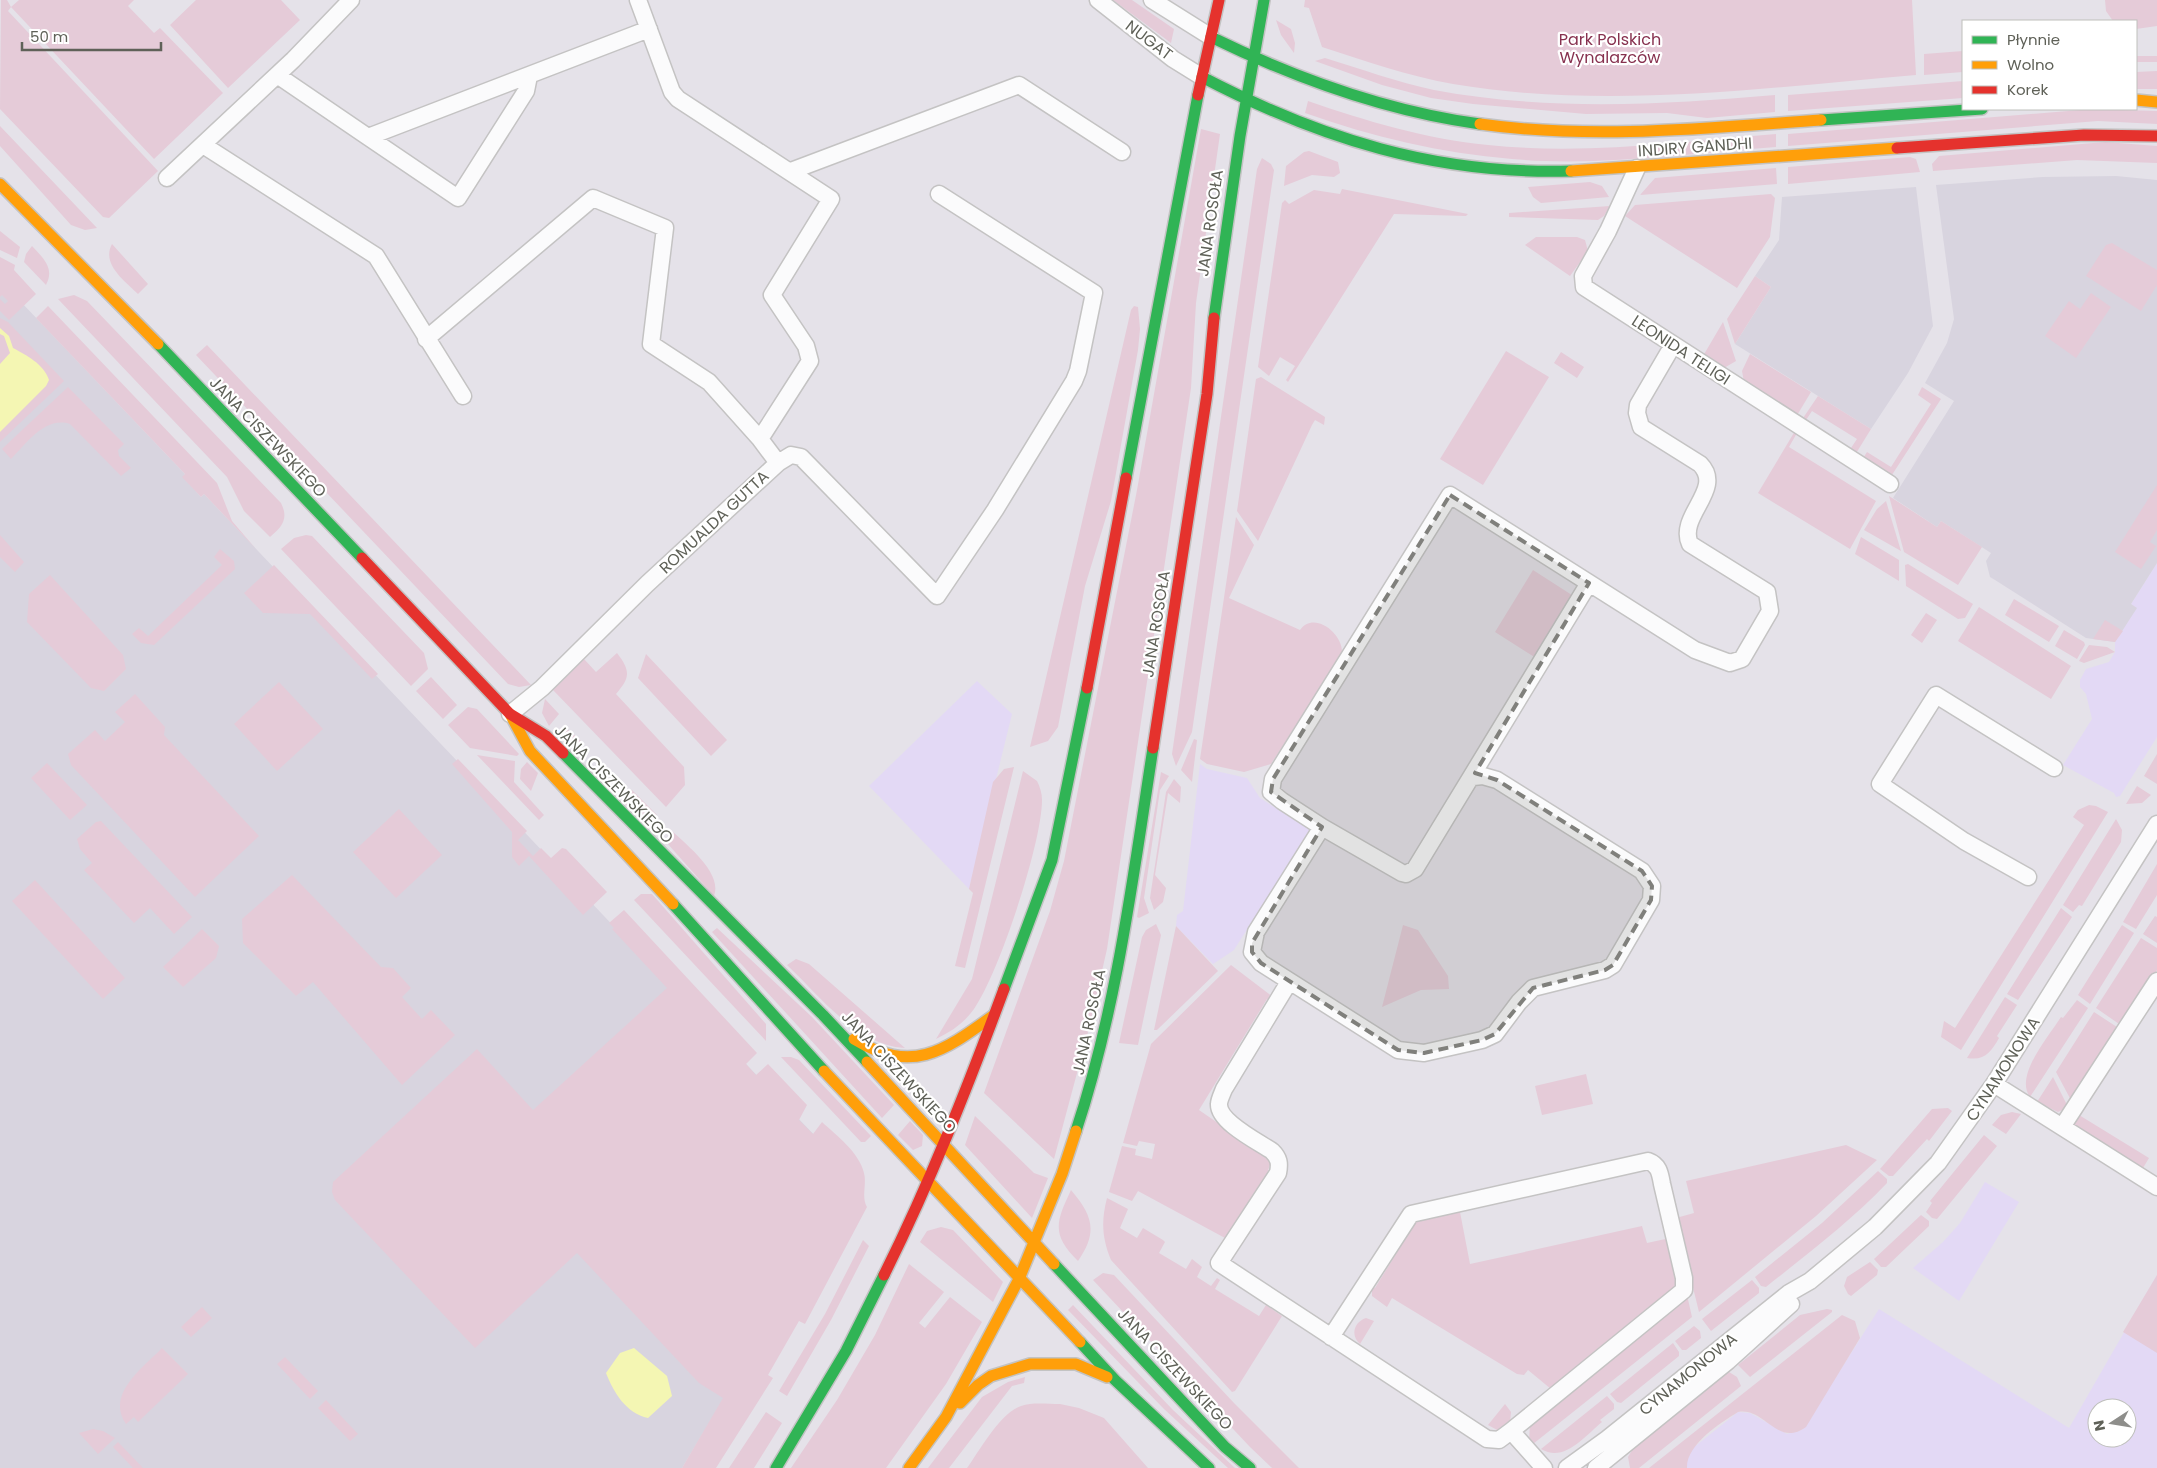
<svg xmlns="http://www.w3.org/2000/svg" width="2157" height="1468" font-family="Poppins,sans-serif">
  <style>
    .commercial { fill: #e3d9f5; fill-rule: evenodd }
    .education { fill: #d8d4df }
    .green { fill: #e5cbd8 }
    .water { fill: #f4f6b3 }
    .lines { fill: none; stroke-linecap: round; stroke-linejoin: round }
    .street-casing { stroke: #c4c3c3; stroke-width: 19 }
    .fast-casing { stroke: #c3c3c3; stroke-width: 14 }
    .slow-casing { stroke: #c3c3c3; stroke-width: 14 }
    .jam-casing { stroke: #c3c3c3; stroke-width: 14 }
    .street { stroke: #fbfbfc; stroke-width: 16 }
    .fast { stroke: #30b455; stroke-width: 11 }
    .slow { stroke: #ff9f0a; stroke-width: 11 }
    .jam { stroke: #e5322d; stroke-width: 11 }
    .marked { fill: #80807c; fill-opacity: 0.2; stroke: #80807c; stroke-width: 4; stroke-dasharray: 10 6; stroke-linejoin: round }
    .labels { text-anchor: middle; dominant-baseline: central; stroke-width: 4.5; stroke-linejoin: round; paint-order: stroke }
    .park-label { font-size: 16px; fill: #87314f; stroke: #fff }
    .street-label { font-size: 16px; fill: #5f6158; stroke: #fff }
  </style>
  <rect width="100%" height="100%" fill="#e5e2e9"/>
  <path class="commercial" d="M2157,563V737L2120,796L2116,797L2114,793L2063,765L2092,719L2086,694L2080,687V680L2086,669L2109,662L2115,652V642L2136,608L2131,604Z
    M977,681L1012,714L969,889L869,786Z
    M1200,764L1207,769L1247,778L1260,798L1310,830L1234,950L1213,964L1176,926L1177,915L1183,911Z
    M1985,1182L2019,1202L1959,1301L1913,1268L1943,1242L1960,1223Z
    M2157,1275V1468H1687V1460L1693,1448L1738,1412L1750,1413L1787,1434L1803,1429L1879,1309L2069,1428ZM2097,1408H2127V1438H2097Z"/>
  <path class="education" d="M2116,176L2157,180V563L2131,604L2137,608L2115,642L2086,638L1995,580L1990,577L1986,561L1991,553L1941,521L1937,527L1893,498L1954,401L1925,383L1947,343L1954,319L1936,185L2043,177Z
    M1916,187L1933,326L1908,373L1871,429L1735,344L1771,287L1755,276L1779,240L1782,197Z
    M0,280L185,474L183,477L201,497L204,494L603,915L844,1166L724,1398L682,1468H0Z"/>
  <path class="green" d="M1,0H7L11,7L19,0H134L128,6L154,33L160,28L223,93L154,159L11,7L8,11L158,171L109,218L103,217L0,109Z
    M196,0H281L300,20L228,88L170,25Z
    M1113,0H1132L1174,29L1171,43Z
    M1305,0H1912L1916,75C1763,88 1606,110 1453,84C1408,76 1365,61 1322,47L1309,8L1304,7Z
    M2105,0H2157V26L2136,29V21H2113L2106,11Z
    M1276,20L1291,29L1295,43L1294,53L1281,35Z
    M1963,51V72L1924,75V54Z
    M2136,56H2157V62H2136Z
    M1325,58C1361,69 1397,82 1434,90C1547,111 1662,105 1775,95V112L1707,118L1667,113L1586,114L1473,104L1431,98L1382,85L1315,61Z
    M2157,71V89H2136V72Z
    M1963,81V98L1788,111V95Z
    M1308,101C1366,121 1426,139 1488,145C1584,155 1681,142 1776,134V147C1691,153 1597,167 1512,159C1441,153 1372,137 1305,113Z
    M2092,109L2157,111V124L2098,121L1788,146V134Z
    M0,126L97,228L85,230L71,225L0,146Z
    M1201,129L1220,134L1196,303L1191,388L1107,949L1088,1032L1054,1159L984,1093L1050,911L1064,861L1137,490Z
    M2105,142L2157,146V163L2077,160L1933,171L1932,164L1939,156Z
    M1309,151L1338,162L1340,173L1334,177L1312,175L1284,186L1286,166L1304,152Z
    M1910,157L1916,159L1920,172L1788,184V167Z
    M1262,158L1271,164L1274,170L1192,732L1176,766L1172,754L1257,169Z
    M1776,168L1777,184L1640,195L1655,178Z
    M1590,182L1602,186L1609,197L1541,203L1533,197L1528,187Z
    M1342,189L1468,214L1466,216L1394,214L1288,382L1286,380L1295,366L1280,357L1269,376L1258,367L1282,203L1285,200L1289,204L1314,190L1340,194Z
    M1771,194L1775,198L1770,237L1737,288L1625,216L1635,205Z
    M1610,206L1604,216L1598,220L1509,217V213Z
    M0,231L20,247L17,258L0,250Z
    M1536,237H1577L1585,240L1588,251L1570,276L1525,245Z
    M2112,243L2157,270V285L2141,311L2086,276L2106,245Z
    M112,244L148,284L138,294C125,281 101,264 112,244Z
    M32,246C43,258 55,268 46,285L24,262L26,254Z
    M0,257L15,265L14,270L36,294L9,320L0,311V299L5,304L8,301L2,295L0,297Z
    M1755,276L1771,287L1735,344L1727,319Z
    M2091,293L2111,307L2076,358L2045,336L2069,301L2080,309Z
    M74,295L87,301L281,503C289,519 282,527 270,537L244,511L227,477L58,299Z
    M48,306L217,483L232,521L256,549L204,494L201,497L182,477L185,474L36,318Z
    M1134,306L1138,307L1140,329L1138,350L1111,501L1085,586L1058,727L1048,741L1030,747L1131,310Z
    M0,318L8,322L64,381L0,442Z
    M1723,322L1736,361L1724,368L1703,356Z
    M207,345L531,685L519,687L508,684L196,355Z
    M1506,351L1549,377L1483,485L1440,459Z
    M1561,352L1584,367L1577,378L1554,363Z
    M1750,354L1811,392L1796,417L1744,382L1742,371Z
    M1261,377L1325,417L1324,425L1315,420L1312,425L1258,541L1237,511L1256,379Z
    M68,387L124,444L118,450L119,456L131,468L121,476L70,424C45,416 27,443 11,459L2,449Z
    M1922,387L1941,399L1890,478L1862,460L1867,452L1891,467L1931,404L1918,395Z
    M1818,396L1871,429L1855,455L1849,451L1857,439L1812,411L1804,423L1801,421Z
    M1795,431L1797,433L1789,447L1876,501L1850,549L1758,493Z
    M2157,485V530L2150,542L2156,546L2141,569L2115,552Z
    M1889,496L1937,527L1941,521L1982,547L1958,585L1904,552Z
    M1886,501L1901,551L1864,530L1877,509Z
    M1236,517L1254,545L1229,598L1300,630C1314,610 1344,634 1342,654L1271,764L1244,772L1207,764L1200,759Z
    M0,535L24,562L15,572L0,557Z
    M306,535L312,536L424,653L428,669L411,686L281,549L294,538Z
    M1861,537L1899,560V581L1855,554Z
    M220,549L234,561L235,569L154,645L141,643L132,634L139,628L148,636L222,565L214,557Z
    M1908,564L1973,604L1965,618L1958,619L1906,586L1905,565Z
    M274,565L378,674L372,679L310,614L263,613L244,593Z
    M1533,570L1575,597L1536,658L1495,632Z
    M50,575L123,655L126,669L104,691L91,688L27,622L29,594Z
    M2014,599L2059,626L2049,642L2005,615Z
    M1979,607L2071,666L2051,699L1958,641Z
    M1926,613L1937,620L1922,643L1911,635Z
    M2105,620L2123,631L2115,642L2093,639Z
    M2064,630L2084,642L2085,645L2077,659L2055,646Z
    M2089,645L2107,647L2115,652L2084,663L2079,661Z
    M617,653C631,671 630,678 616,694L684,767L685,785L666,807L553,690L584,659L596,672Z
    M646,654L727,740L711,756L638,678Z
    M431,677L457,705L443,719L416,691Z
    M279,682L323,729L277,771L234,724Z
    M135,694L165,727L164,735L259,836L195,897L71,765L68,754L95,730L105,741L125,722L115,712Z
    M545,699L559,714L549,726L542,713Z
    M468,707L477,709L519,754L517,756L470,748L448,725Z
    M565,727L581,741L577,754L558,734Z
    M1194,739L1197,740L1192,782L1181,770Z
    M2157,754V784L2144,776Z
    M477,755L515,761L514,782L544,815L539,820Z
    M458,759L527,831L518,840L533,856L541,848L551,858L562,848L566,849L607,892L583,915L529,856L519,866L512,857V832L452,764Z
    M527,762L538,773L531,791L520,779L521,769Z
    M47,763L87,805L70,820L31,778Z
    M1014,767L965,968L955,966L973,893L969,889L993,782L1004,769Z
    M1023,771L1037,781C1040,787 1042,793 1042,800C1042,843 999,973 974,1009C963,1024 952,1031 936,1039L972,979Z
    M1161,772L1169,776L1160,790L1144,898L1149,913L1139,918L1137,917Z
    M1174,779L1181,787L1180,803L1168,793L1155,875L1166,888L1163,902L1154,910L1150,898L1166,792Z
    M2137,786L2151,795L2142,803L2126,804Z
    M632,790L657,815L648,818H639L625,804L629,791Z
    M2089,805L2096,806L2108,812L1961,1050L1941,1037L1944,1021L1955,1028L2084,825L2073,817L2078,810Z
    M399,809L442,855L396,898L353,852Z
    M2116,819L2122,830L2121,842L2082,906L2079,905L2073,912L2063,905Z
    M101,821L192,917L174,934L150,908L134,923L84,870L92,863L80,849L77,839L96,822Z
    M670,829C685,844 723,872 714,896L667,843Z
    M2157,864V895L2136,929L2123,922Z
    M292,875L381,967L393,968L411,988L402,997L422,1019L431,1010L455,1035L402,1085L313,982L296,996L243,943L242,919Z
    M35,880L125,978L103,999L12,901Z
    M641,894H652L766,1024V1041L634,900Z
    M2061,908L2072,917L2018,1000L2007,994Z
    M624,910L757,1053L746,1064L756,1075L768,1064L807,1105L799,1120L813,1134L822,1122C837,1136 859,1152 864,1173C867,1184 861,1197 867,1207L805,1324L799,1321L768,1375L773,1378L716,1468H682L723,1398L699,1383L577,1253L475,1348L335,1200L332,1192L333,1182L477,1049L533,1110L667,988L612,929L614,928L609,923Z
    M2155,916L2157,917V943L2143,934Z
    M1156,924L1161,935L1138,1045L1119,1043L1142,937L1146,930Z
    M1403,925L1418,930L1448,976L1449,989L1421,990L1382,1007Z
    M2122,925L2134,933L2090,1004L2078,995Z
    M1176,926L1218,971L1157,1030H1154Z
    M717,928L812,1017L894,1105L882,1118L712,932Z
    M202,929L219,946L216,958L183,987L163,967Z
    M2141,938L2157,948V970L2122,1026L2096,1008Z
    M796,959L809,964L905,1048C856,1045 820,996 787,965Z
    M1231,965L1273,997L1270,1001L1267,999L1199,1110L1267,1157L1270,1164L1267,1174L1225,1238L1138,1191L1132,1201L1109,1192L1122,1146L1136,1149L1135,1155L1152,1159L1155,1144L1139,1141L1137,1146L1123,1143L1151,1044Z
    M2005,997L2017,1005L1997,1036L1999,1038C1991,1052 1985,1061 1967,1058Z
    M2077,1000L2088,1008L2030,1097C2014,1076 2049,1036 2061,1017L2063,1018Z
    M2094,1012L2120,1029L2072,1102L2056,1072Z
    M781,1057H791L799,1060L871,1136L865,1142H861Z
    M1586,1074L1593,1104L1542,1115L1535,1086Z
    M2053,1077L2068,1107L2058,1112L2037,1102Z
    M1948,1108L1952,1111L1929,1141L1927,1139L1893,1176H1889L1880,1169L1932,1109Z
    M2012,1112L2021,1114L2006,1134L1992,1125L2001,1115Z
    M2079,1115L2149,1158L2143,1168L2073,1126Z
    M975,1116L1034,1173L1048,1178L1032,1218L965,1145Z
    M910,1121L923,1135L922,1146L913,1150L898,1135Z
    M1984,1135L1997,1146L1937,1219L1932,1218L1926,1212L1932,1203L1930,1201Z
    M1846,1145L1877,1160L1816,1216L1699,1312L1676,1218L1694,1213L1686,1181Z
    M1878,1171L1887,1179V1183C1850,1222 1807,1254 1766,1287L1761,1286L1755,1277L1822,1223Z
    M1071,1190C1093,1216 1098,1232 1078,1261C1051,1234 1056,1222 1071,1190Z
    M1107,1198L1128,1209L1120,1228L1137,1238L1143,1228L1163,1240L1165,1242L1159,1253L1186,1269L1192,1259L1202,1267L1197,1277L1211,1286L1217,1278L1220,1280L1215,1289L1259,1316L1266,1305L1282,1316L1235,1391L1232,1392L1111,1260C1102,1238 1101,1221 1107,1198Z
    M1460,1212L1470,1264L1642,1226L1647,1243L1670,1238L1676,1273V1285L1672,1293L1551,1389L1528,1370L1524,1375L1517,1374L1392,1298L1387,1307L1372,1296V1286L1375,1288L1410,1231L1411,1221Z
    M1921,1215L1929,1221V1226L1886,1267H1881L1874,1259Z
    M941,1227L953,1230L1003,1282L993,1302L920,1242L927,1231Z
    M863,1240L869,1246L831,1320L787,1396L779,1391L825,1314Z
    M1870,1262L1878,1270L1877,1275L1851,1296L1848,1294L1844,1286L1847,1277Z
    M909,1264L944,1292L919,1323L925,1328L950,1297L982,1322L946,1384L886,1468H791L837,1400L875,1335Z
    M1103,1273L1114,1275L1234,1403L1299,1468H1272L1250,1447L1093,1280Z
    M2157,1275V1353L2123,1332Z
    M1752,1280L1759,1288V1293L1711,1331L1702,1319Z
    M1687,1295L1692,1317L1533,1444L1529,1442L1530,1422Z
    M1073,1305L1173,1410L1235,1468H1228L1164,1409L1068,1310Z
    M202,1307L212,1318L191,1337L181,1327Z
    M1827,1309L1832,1310V1312L1750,1377L1738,1365L1800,1315Z
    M1842,1315L1855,1321L1860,1338L1806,1427C1777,1448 1765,1407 1738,1412C1720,1423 1686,1445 1687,1468H1649Z
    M1366,1318L1374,1321L1360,1344C1350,1335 1354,1322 1366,1318Z
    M1694,1326L1700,1331L1701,1338L1686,1350H1682L1675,1341Z
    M1673,1343L1679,1352V1356L1621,1403L1617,1402L1610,1394Z
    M162,1348L188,1374L138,1422L134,1417L126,1424C105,1394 144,1367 162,1348Z
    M285,1357L318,1391L310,1399L277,1364Z
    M1729,1372L1737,1377L1741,1386L1639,1468H1630L1628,1457L1634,1447Z
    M1025,1377L1024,1383L1012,1386L949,1468H928L982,1397L1008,1382Z
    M1607,1396L1614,1404V1409L1600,1420L1602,1422C1584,1437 1564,1463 1541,1449Z
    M326,1400L358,1434L350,1441L318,1408Z
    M1060,1404L1079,1408L1104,1418L1148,1468H967C980,1450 1000,1413 1021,1406C1032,1402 1047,1404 1060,1404Z
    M1505,1404L1511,1412L1510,1422L1499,1431L1488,1425Z
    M766,1412L782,1423L754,1468H729Z
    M93,1429L103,1431L115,1438L98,1454L79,1433Z
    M118,1442L143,1468H133L113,1447Z"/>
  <path class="water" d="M0,328L9,336L13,348C26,355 44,364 49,380L46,386L0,432V364L10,353L4,336L0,334Z
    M634,1348L667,1376L672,1396L648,1418C626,1413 614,1393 606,1373L620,1353Z"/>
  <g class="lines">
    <g class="street-casing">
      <path id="street" d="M1098,0L1173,59L1202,77
        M1152,0L1211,37
        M277,75L368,137L649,29
        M368,137L458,198L526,91L529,76
        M203,145L376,256L463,396
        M1637,168L1608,231L1583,276L1584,287L1890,484
        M791,171L1019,85L1122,152
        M167,178L293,60L351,0
        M426,339L593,198L665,228L651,344L709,382L760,439
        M778,463L791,455L801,457L937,596L995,510L1074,381L1078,371L1094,293L939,194
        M510,714L542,688L647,584L778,463L760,439L810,361L806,346L772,295L831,199L678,99L672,92L638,0
        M1473,777L1483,776L1497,780L1642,871L1652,886L1651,900L1613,965L1605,970L1533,988L1519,1002L1495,1034L1482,1040L1424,1053L1398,1050L1261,963L1252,952L1256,932L1322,827L1402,873L1406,874L1415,869L1589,583
        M1322,827L1282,801L1271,792L1273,779L1450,495L1695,650L1730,663L1742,659L1770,611L1767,592L1690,544C1677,516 1725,489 1700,464L1641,427L1637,413L1638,405L1673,345
        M2028,877L1964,841L1880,784L1936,695L2054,768
        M1289,982L1224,1089C1222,1094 1219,1100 1219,1104C1218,1122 1259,1142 1272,1151C1279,1158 1280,1163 1278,1173L1219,1263L1487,1439L1499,1440L1511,1431L1544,1468
        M1994,1084L2157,1187
        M2062,1127L2157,981
        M1331,1337L1411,1214L1648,1161C1659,1165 1660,1173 1662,1184L1684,1278V1290L1511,1431
        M1567,1468L1607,1439L1789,1293L1810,1281L1875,1227L1938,1163L1994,1084L2157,824
        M1596,1468L1728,1361L1791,1304"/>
    </g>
    <g class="fast-casing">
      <path id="fast" d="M1211,37C1297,79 1385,111 1480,124
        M1202,77C1321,139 1436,175 1571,171
        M1821,120L1982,109
        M1214,318L1240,136L1264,0
        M158,344L362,558
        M1126,478L1198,95
        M563,753L823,1015L867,1062
        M673,904L824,1071
        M1004,989L1052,860L1087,688
        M1076,1131C1117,1007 1133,877 1153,748
        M1054,1264L1225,1447L1250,1468
        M1080,1342L1115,1380L1209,1468
        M776,1468L846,1351L884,1275"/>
    </g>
    <g class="slow-casing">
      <path id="slow" d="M2136,100L2157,102
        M1480,124C1593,140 1708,128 1821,120
        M1571,171L1897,148
        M0,184L158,344
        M510,714L530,751L673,904
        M854,1039C913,1075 944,1051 994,1015
        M867,1062L1054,1264
        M824,1071L1080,1342
        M960,1403L978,1385L991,1376L1030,1364H1076L1107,1377
        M909,1468L946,1417L1019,1279L1062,1174L1076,1131"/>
    </g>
    <g class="jam-casing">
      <path id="jam" d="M1198,95L1219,0
        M1897,148L2084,135L2157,136
        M362,558L510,714L546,736L563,753
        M1087,688L1126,478
        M1153,748L1207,394L1214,318
        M884,1275C930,1183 968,1086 1004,989"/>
    </g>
    <use href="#street" class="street"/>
    <use href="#fast" class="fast"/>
    <use href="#slow" class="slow"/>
    <use href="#jam" class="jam"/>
  </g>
  <path class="marked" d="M1450,495L1589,583L1475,773L1497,780L1642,871L1652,886L1651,900L1613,965L1605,970L1533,988L1495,1034L1482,1040L1424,1053L1398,1050L1261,963L1252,952V943L1322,827L1271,792L1273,779Z"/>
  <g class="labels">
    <g class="park-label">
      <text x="1610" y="39">Park Polskich<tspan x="1610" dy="18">Wynalazców</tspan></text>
    </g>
    <g class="street-label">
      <text transform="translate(1149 40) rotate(37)">NUGAT</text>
      <text transform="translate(1695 147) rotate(-4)">INDIRY GANDHI</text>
      <text transform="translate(1210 223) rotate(-82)">JANA ROSOŁA</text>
      <text transform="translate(1681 350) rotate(33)">LEONIDA TELIGI</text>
      <text transform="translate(268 437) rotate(46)">JANA CISZEWSKIEGO</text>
      <text transform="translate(714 522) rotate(-43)">ROMUALDA GUTTA</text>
      <text transform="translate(1156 624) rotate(-81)">JANA ROSOŁA</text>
      <text transform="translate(614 784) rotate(45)">JANA CISZEWSKIEGO</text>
      <text transform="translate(1089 1022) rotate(-78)">JANA ROSOŁA</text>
      <text transform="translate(2003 1069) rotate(-57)">CYNAMONOWA</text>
      <text transform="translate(899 1072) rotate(47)">JANA CISZEWSKIEGO</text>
      <text transform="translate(1175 1369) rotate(47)">JANA CISZEWSKIEGO</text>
      <text transform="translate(1688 1374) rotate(-39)">CYNAMONOWA</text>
    </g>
  </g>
  <rect x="1962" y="20" width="175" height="90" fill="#ffffff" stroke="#bfc0bc"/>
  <rect x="1972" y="36" width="25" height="8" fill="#30b455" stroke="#bfc0bc"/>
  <text x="2007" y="45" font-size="15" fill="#5f6158">Płynnie</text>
  <rect x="1972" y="61" width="25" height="8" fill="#ff9f0a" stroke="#bfc0bc"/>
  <text x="2007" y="70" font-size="15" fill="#5f6158">Wolno</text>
  <rect x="1972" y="86" width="25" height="8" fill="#e5322d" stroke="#bfc0bc"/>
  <text x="2007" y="95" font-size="15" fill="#5f6158">Korek</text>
  <g transform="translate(2112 1423) rotate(258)"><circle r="24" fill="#ffffff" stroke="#bfc0bc"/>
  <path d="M0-4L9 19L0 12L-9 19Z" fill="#8e8e8b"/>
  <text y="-8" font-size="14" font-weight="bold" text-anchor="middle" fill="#5f6158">N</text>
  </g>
  <path d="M22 42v8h139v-8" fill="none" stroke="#5f6158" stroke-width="2.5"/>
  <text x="30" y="42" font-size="15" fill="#5f6158" stroke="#ffffff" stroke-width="4" paint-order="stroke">50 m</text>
</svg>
